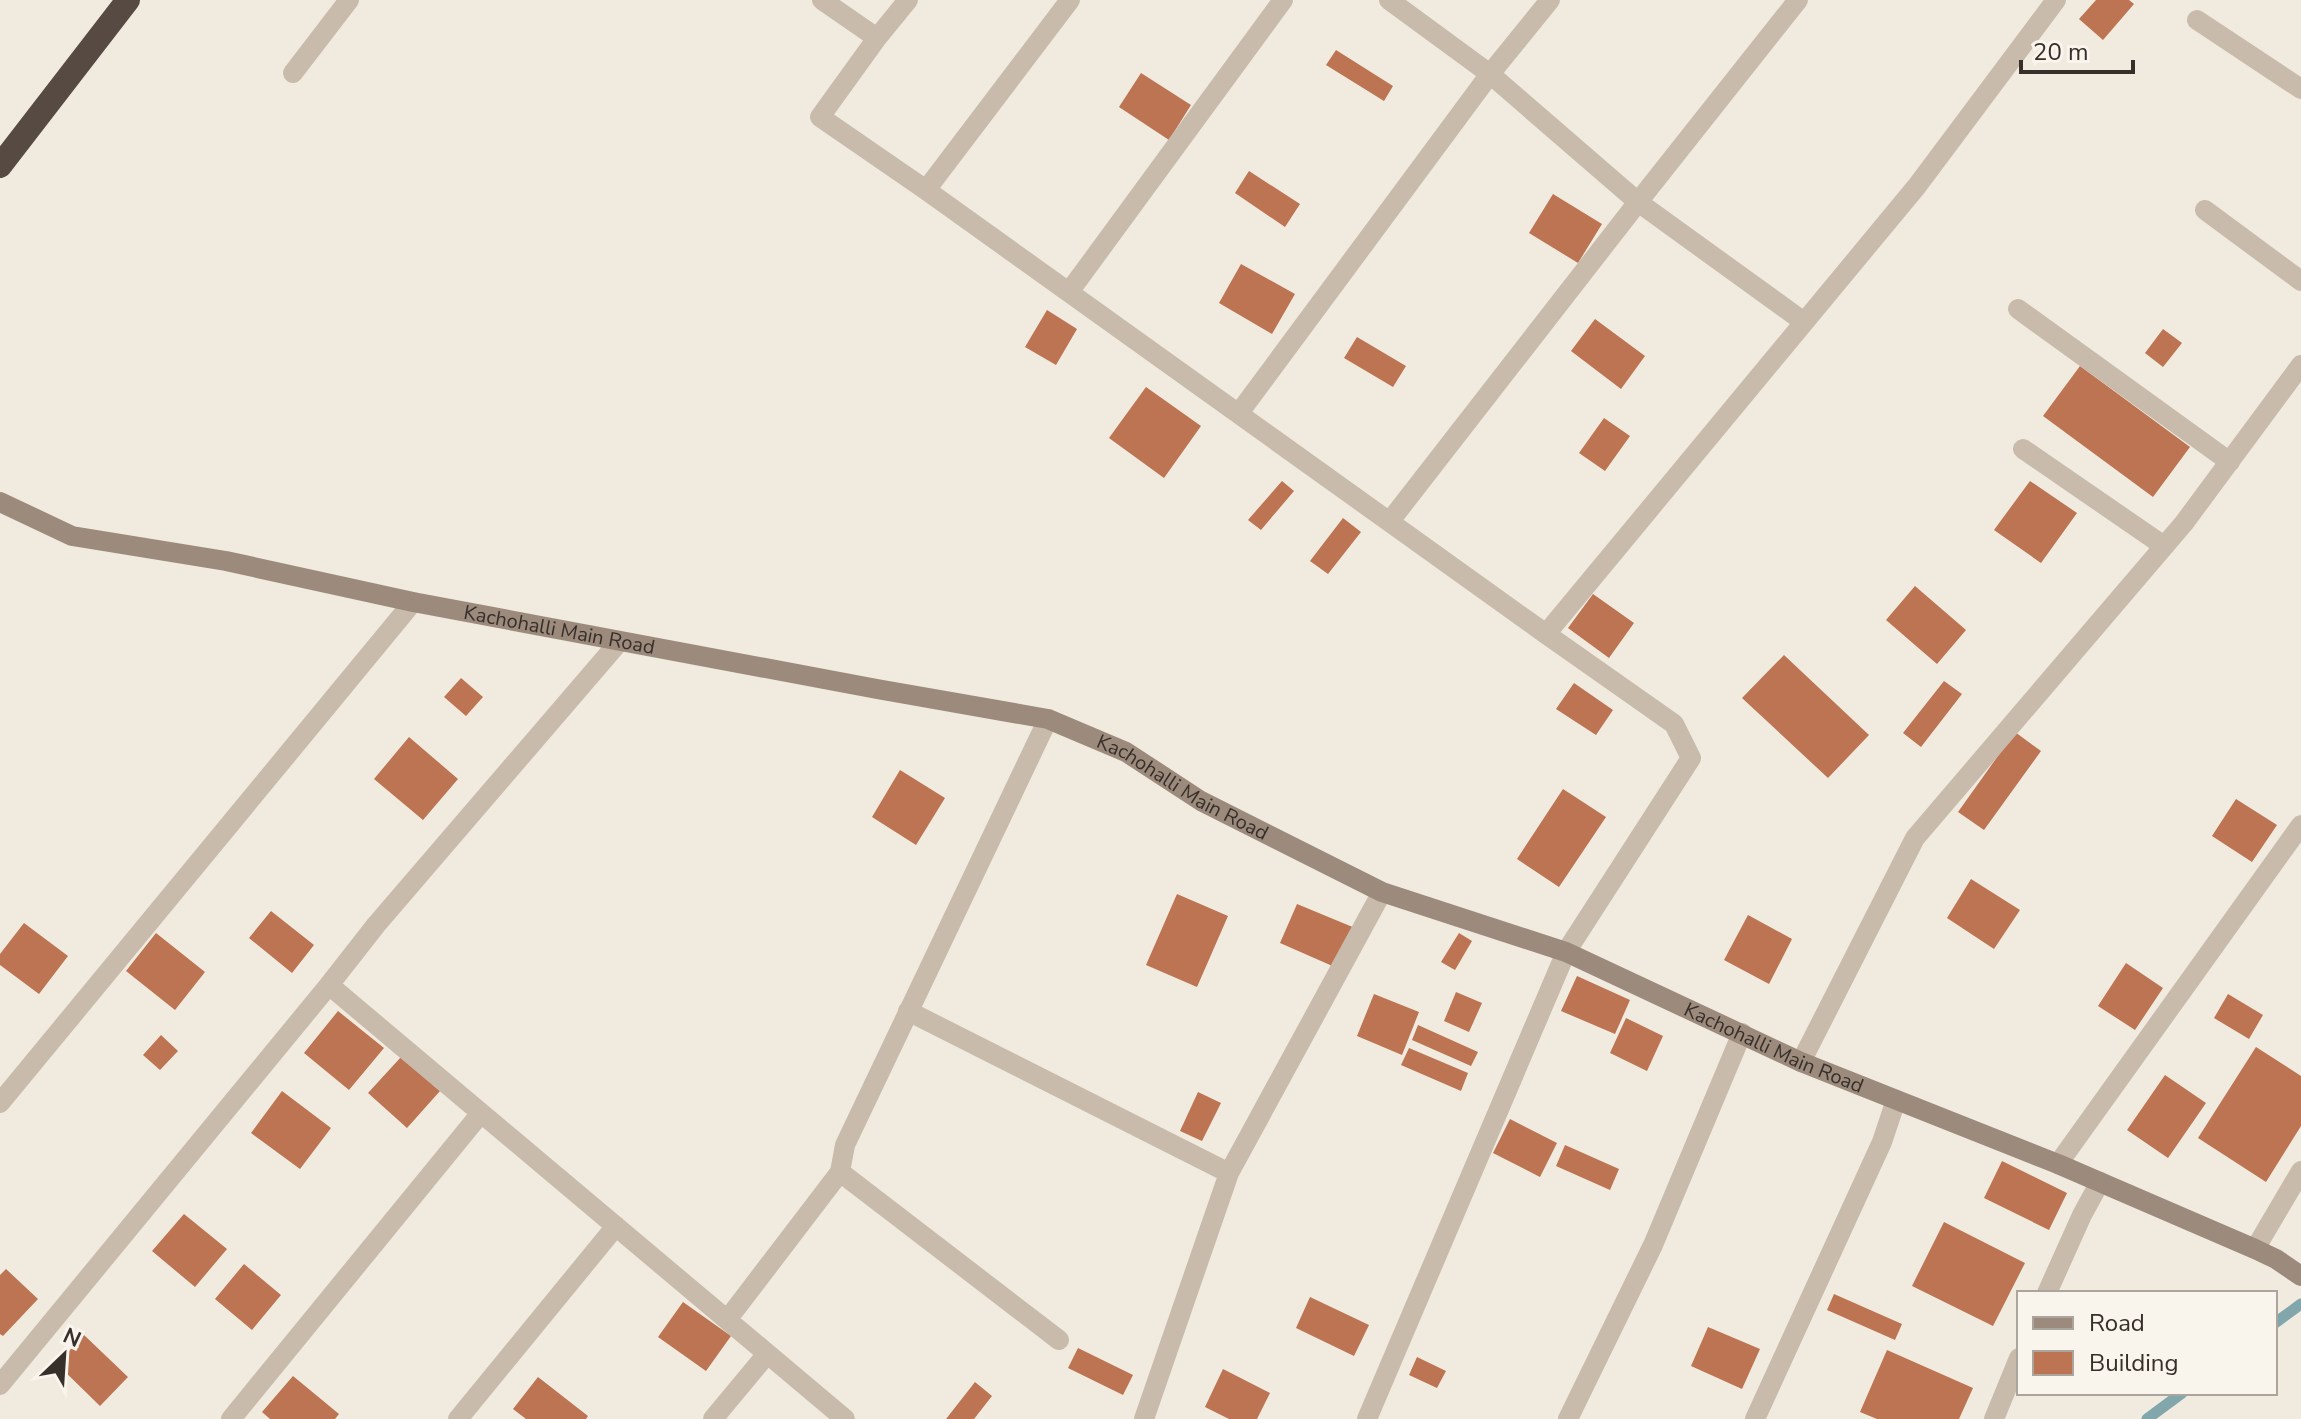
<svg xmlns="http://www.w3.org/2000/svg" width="2301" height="1419" font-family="'Nunito Sans',sans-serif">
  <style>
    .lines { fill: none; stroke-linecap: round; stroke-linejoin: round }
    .stream { stroke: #81a7ac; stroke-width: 11 }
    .building { fill: #bc7452 }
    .street { stroke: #c8bbac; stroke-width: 20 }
    .secondary { stroke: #9c8b7d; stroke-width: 20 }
    .highway { stroke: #574a42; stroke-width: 24 }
    .labels { text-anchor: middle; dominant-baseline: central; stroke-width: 6; stroke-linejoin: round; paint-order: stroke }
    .street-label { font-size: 20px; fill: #372f2a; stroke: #f9f4ec }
  </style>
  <rect width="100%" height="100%" fill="#f1eadf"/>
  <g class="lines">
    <path class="stream" d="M2275,1323L2301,1304
      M2147,1419L2182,1393"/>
  </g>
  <path class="building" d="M2096,0H2129L2134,4L2103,40L2079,19Z
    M1336,50L1393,86L1384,101L1326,65Z
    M1141,73L1191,105L1169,140L1119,107Z
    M1249,171L1300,204L1285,227L1235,193Z
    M1553,194L1602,224L1578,263L1529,233Z
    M1241,264L1295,294L1272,334L1219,303Z
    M1047,310L1077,329L1056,365L1025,347Z
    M1595,319L1645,356L1621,389L1571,351Z
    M2163,329L2182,343L2163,367L2145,353Z
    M1357,337L1406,366L1393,387L1344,358Z
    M2080,366L2190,447L2153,497L2043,416Z
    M1146,387L1201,426L1164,478L1109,438Z
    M1604,418L1630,436L1605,471L1579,453Z
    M1282,481L1294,491L1261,530L1248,520Z
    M2030,481L2077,513L2041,563L1994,530Z
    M1343,518L1361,532L1328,574L1310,561Z
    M1915,586L1966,630L1937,664L1886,620Z
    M1593,594L1634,623L1609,658L1568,628Z
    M1784,655L1869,735L1828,778L1742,698Z
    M461,678L483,697L466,716L444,697Z
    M1944,681L1962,694L1921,747L1903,733Z
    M1574,683L1613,710L1596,735L1556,709Z
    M2015,732L2041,751L1984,830L1958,812Z
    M409,737L458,779L423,820L374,779Z
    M900,770L945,798L916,845L872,817Z
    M1563,789L1606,817L1559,887L1517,859Z
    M2236,799L2277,825L2252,862L2212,836Z
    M1971,879L2020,910L1994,949L1947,918Z
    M1177,894L1228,916L1197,987L1146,965Z
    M1297,904L1355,928L1337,968L1280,943Z
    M271,911L314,945L292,973L249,938Z
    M1748,915L1792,939L1769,984L1724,960Z
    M24,923L68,956L39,994L0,965V954Z
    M156,933L205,972L175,1010L126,971Z
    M1459,933L1472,941L1455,970L1441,962Z
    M2126,963L2163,988L2135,1030L2098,1006Z
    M1577,976L1630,1000L1615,1034L1561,1011Z
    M1456,992L1482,1003L1469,1032L1444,1021Z
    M1374,994L1419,1012L1402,1055L1357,1036Z
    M2228,994L2263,1015L2249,1039L2214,1018Z
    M338,1011L384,1048L349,1090L304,1053Z
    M1626,1018L1663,1036L1647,1071L1610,1053Z
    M1418,1025L1478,1052L1471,1066L1412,1040Z
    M161,1035L178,1051L160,1070L143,1055Z
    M2256,1047L2301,1076V1126L2266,1182L2198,1138Z
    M1409,1048L1468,1073L1461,1091L1401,1065Z
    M401,1057L440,1091L407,1128L368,1093Z
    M2165,1075L2206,1103L2168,1158L2127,1130Z
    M282,1091L331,1128L300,1169L251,1133Z
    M1198,1092L1221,1103L1202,1141L1180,1131Z
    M1510,1119L1557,1143L1540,1177L1493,1153Z
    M1565,1145L1619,1169L1610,1190L1556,1166Z
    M2002,1161L2067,1193L2049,1230L1984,1198Z
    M184,1214L227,1249L195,1287L152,1251Z
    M1944,1222L2025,1263L1993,1326L1912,1286Z
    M244,1264L281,1295L252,1330L215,1299Z
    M6,1269L38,1299L3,1336L0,1334V1275Z
    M1834,1294L1902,1324L1895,1340L1827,1310Z
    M1310,1297L1369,1325L1354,1356L1296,1328Z
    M683,1302L731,1336L706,1371L658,1337Z
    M1708,1327L1760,1349L1742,1389L1691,1366Z
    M84,1335L128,1377L100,1406L57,1364Z
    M1078,1348L1133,1375L1123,1395L1068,1368Z
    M1887,1350L1973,1388L1959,1419H1877L1860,1412Z
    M1417,1357L1446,1371L1437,1388L1409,1375Z
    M1223,1369L1270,1393L1257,1419H1229L1205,1407Z
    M293,1376L339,1414L335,1419H270L262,1412Z
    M538,1377L588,1416L586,1419H526L513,1409Z
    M975,1382L992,1396L974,1419H946Z"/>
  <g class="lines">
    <path class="street" d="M822,0L877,38
      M908,0L877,38L820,117L926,190L1546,634L1917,186L2056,0
      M1389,0L1490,74L1638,202L1798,0
      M2197,20L2301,89
      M293,73L349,0
      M926,190L1070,0
      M2205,210L2301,281
      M1069,292L1283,0
      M2018,309L2230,462
      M1239,413L1490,74L1550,0
      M2023,449L2164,546
      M1390,521L1638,202L1804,322
      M619,642L376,925L329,985L845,1419
      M908,1011L1229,1173
      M1801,1062L1915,838L2184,523L2301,365
      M0,1103L413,602
      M2058,1164L2301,825
      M840,1172L1059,1340
      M2255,1249L2301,1171
      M2047,1293L2082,1215L2100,1182
      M727,1320L840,1172L845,1145L1048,719
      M0,1385L329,985
      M231,1419L481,1113
      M458,1419L616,1226
      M713,1419L767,1354
      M1144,1419L1229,1173L1382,892
      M1367,1419L1566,952L1691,758L1674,724L1546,634
      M1568,1419L1653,1245L1742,1033
      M1755,1419L1882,1142L1896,1100
      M1994,1419L2019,1358"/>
    <path class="secondary" id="s1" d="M0,502L72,536L226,561L413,602L877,689L1048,719L1126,752L1201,801L1382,892L1566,952L1801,1062L2058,1164L2255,1249L2276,1259L2301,1276"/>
    <path class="highway" d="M0,166L128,0"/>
  </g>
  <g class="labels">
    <g class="street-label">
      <text stroke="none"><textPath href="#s1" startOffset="576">Kachohalli Main Road</textPath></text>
      <text stroke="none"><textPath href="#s1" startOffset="1224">Kachohalli Main Road</textPath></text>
      <text stroke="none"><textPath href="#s1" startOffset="1872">Kachohalli Main Road</textPath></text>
    </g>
  </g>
  <rect x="2017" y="1291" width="260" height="104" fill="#f9f4ec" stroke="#aba59e" stroke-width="2"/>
  <rect x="2033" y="1317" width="40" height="12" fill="#9c8b7d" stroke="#aba59e" stroke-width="2"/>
  <text x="2089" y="1331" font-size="24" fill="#372f2a">Road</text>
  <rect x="2033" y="1351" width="40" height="24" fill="#bc7452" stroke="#aba59e" stroke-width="2"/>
  <text x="2089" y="1371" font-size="24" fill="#372f2a">Building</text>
  <g transform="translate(64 1355) rotate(25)" stroke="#f9f4ec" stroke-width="6" paint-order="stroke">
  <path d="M0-6L14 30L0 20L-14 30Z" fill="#372f2a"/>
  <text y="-12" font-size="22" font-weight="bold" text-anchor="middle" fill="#372f2a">N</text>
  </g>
  <path d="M2021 60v12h112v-12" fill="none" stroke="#372f2a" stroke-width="4"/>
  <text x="2033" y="60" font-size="24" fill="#372f2a" stroke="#f9f4ec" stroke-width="6" paint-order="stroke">20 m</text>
</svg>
